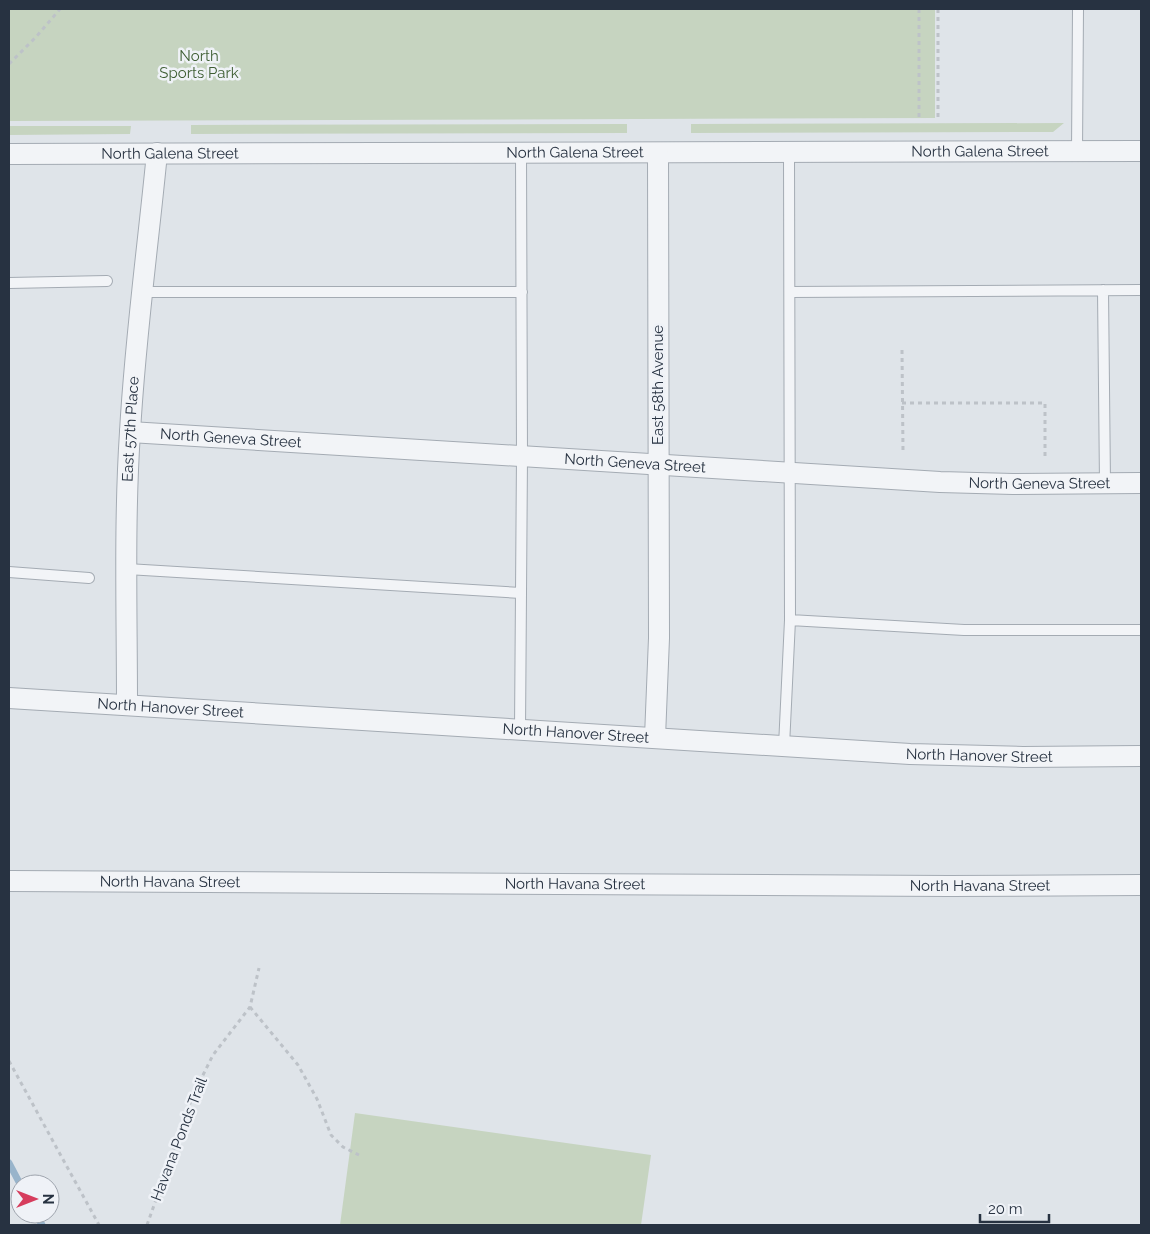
<svg xmlns="http://www.w3.org/2000/svg" width="1150" height="1234" font-family="Raleway,sans-serif">
  <style>
    .green { fill: #c6d4c0 }
    .lines { fill: none; stroke-linecap: round; stroke-linejoin: round }
    .stream { stroke: #98b4cb; stroke-width: 7 }
    .service-casing { stroke: #a4abb3; stroke-width: 12 }
    .minor-casing { stroke: #a4abb3; stroke-width: 22 }
    .path { stroke: #bdc2c8; stroke-width: 3; stroke-dasharray: 4 4; stroke-linecap: butt }
    .service { stroke: #f2f4f7; stroke-width: 10 }
    .minor { stroke: #f2f4f7; stroke-width: 20 }
    .labels { text-anchor: middle; dominant-baseline: central; stroke-width: 5; stroke-linejoin: round; paint-order: stroke }
    .park-label { font-size: 15px; fill: #3e5e33; stroke: #eff2f7 }
    .street-label { font-size: 15px; fill: #273241; stroke: #eff2f7 }
  </style>
  <rect width="100%" height="100%" fill="#dfe4e9"/>
  <path class="green" d="M9,9H935V118L9,121Z
    M1064,123L1053,132L691,133V124Z
    M627,124V133L191,134V125Z
    M9,126H131L130,134L9,135Z
    M355,1113L651,1155L641,1225H340Z"/>
  <g class="lines">
    <path class="stream" d="M9,1163L20,1184
      M36,1214L42,1225"/>
    <g class="service-casing">
      <path id="service" d="M1077,152L1078,9
        M9,283L107,281
        M1103,290L1105,484
        M143,292H522
        M790,292L1141,290
        M127,569L521,593
        M9,572L89,578
        M790,620L964,630H1141
        M520,730L522,456L521,153
        M784,746L790,620L789,153"/>
    </g>
    <g class="minor-casing">
      <g id="minor">
        <path id="s1" d="M9,154L1141,151"/>
        <path id="s2" d="M130,432L940,482L1013,484L1141,483"/>
        <path id="s3" d="M9,698L910,754L1023,757L1141,756"/>
        <path id="s4" d="M127,705C127,614 124,523 130,432C135,339 148,246 157,153"/>
        <path d="M655,737L659,638L658,153"/>
        <path id="s5" d="M9,881L949,886L1141,885"/>
      </g>
    </g>
    <path class="path" d="M919,9V121
      M938,9V121
      M9,64L36,37L60,9
      M902,350L903,451
      M902,403H1045V456
      M250,1007L298,1065L317,1099L331,1135L343,1147L359,1155
      M9,1061L99,1225
      M147,1225L193,1095L213,1055L250,1007L259,968"/>
    <use href="#service" class="service"/>
    <use href="#minor" class="minor"/>
  </g>
  <g class="labels">
    <g class="park-label">
      <text x="199" y="56">North<tspan x="199" dy="17">Sports Park</tspan></text>
    </g>
    <g class="street-label">
      <text stroke="none"><textPath href="#s1" startOffset="971">North Galena Street</textPath></text>
      <text stroke="none"><textPath href="#s1" startOffset="161">North Galena Street</textPath></text>
      <text stroke="none"><textPath href="#s1" startOffset="566">North Galena Street</textPath></text>
      <text transform="translate(658 385) rotate(-90)">East 58th Avenue</text>
      <text stroke="none"><textPath href="#s4" startOffset="276">East 57th Place</textPath></text>
      <text stroke="none"><textPath href="#s2" startOffset="101">North Geneva Street</textPath></text>
      <text stroke="none"><textPath href="#s2" startOffset="506">North Geneva Street</textPath></text>
      <text stroke="none"><textPath href="#s2" startOffset="911">North Geneva Street</textPath></text>
      <text stroke="none"><textPath href="#s3" startOffset="162">North Hanover Street</textPath></text>
      <text stroke="none"><textPath href="#s3" startOffset="568">North Hanover Street</textPath></text>
      <text stroke="none"><textPath href="#s3" startOffset="972">North Hanover Street</textPath></text>
      <text stroke="none"><textPath href="#s5" startOffset="161">North Havana Street</textPath></text>
      <text stroke="none"><textPath href="#s5" startOffset="566">North Havana Street</textPath></text>
      <text stroke="none"><textPath href="#s5" startOffset="971">North Havana Street</textPath></text>
      <text transform="translate(179 1139) rotate(-69)">Havana Ponds Trail</text>
    </g>
  </g>
  <rect width="1150" height="1234" fill="none" stroke="#273241" stroke-width="20"/>
  <g transform="translate(35 1199) rotate(90)"><circle r="24" fill="#eff2f7" stroke="#9fa5ae"/>
  <path d="M0-4L9 19L0 12L-9 19Z" fill="#d63d5d"/>
  <text y="-8" font-size="14" font-weight="bold" text-anchor="middle" fill="#273241">N</text>
  </g>
  <path d="M980 1214v8h69v-8" fill="none" stroke="#273241" stroke-width="2.5"/>
  <text x="988" y="1214" font-size="15" fill="#273241" stroke="#eff2f7" stroke-width="4" paint-order="stroke">20 m</text>
</svg>
